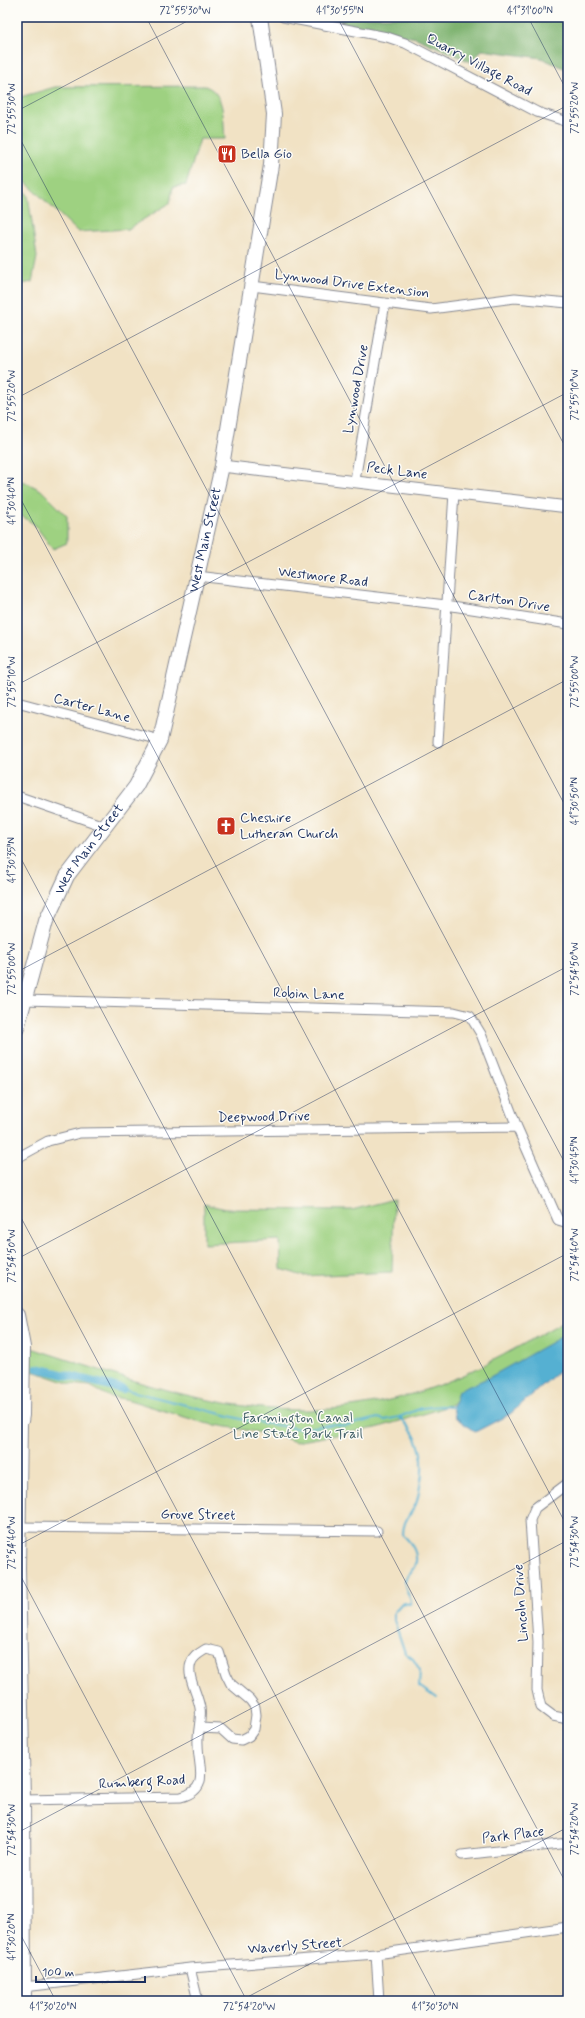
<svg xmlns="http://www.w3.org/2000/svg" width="585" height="2018" font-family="Mynerve,sans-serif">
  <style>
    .green { fill: #9ed181; stroke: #5c8070 }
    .forest { fill: #7eb36f; stroke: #4c7166 }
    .water { fill: #55b0d2; stroke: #387098 }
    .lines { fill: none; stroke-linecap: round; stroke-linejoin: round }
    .stream { stroke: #55b0d2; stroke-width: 2 }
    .canal { stroke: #55b0d2; stroke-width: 8 }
    .minor-casing { stroke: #868891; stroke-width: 11 }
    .tertiary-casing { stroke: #868891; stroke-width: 13 }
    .primary-casing { stroke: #868891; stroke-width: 16 }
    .minor { stroke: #fff; stroke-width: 9 }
    .tertiary { stroke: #fff; stroke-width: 11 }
    .primary { stroke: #fff; stroke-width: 14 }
    .ticks { fill: none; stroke: #1b2f5e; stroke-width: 1; stroke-opacity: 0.45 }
    .labels { text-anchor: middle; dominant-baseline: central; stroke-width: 3; stroke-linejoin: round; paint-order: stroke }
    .street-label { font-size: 14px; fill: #1b2f5e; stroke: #fdfcf7 }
    .poi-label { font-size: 14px; fill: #1b2f5e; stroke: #fdfcf7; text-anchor: start }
    .park-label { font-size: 14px; fill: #426068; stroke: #fdfcf7 }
    .neatline { fill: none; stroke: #1b2f5e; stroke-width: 1.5 }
    .ticks-label { font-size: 10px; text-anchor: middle; fill: #1b2f5e }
  </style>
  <rect width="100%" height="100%" fill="#fdfcf7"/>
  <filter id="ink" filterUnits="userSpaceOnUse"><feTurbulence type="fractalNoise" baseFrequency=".025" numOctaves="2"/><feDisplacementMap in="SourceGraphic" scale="8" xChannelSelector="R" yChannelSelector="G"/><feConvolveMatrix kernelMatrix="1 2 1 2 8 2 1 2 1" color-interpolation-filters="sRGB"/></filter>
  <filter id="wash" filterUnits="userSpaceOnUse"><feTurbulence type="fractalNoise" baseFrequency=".012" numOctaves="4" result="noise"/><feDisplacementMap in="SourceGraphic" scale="16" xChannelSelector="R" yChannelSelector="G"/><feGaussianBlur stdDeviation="0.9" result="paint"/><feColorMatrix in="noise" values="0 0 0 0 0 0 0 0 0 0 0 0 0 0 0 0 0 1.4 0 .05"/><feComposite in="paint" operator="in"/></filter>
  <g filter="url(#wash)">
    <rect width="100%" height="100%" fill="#f1e2c4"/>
    <path class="green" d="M205,86C226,93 223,121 225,139H200L186,185L173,187L170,203L128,229L78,232L17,174V98L55,87Z
      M17,183L28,195L37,257L32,282L17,285Z
      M23,481L41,490L67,516V543L53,549L34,524L17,513V484Z
      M394,1199L392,1272L303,1276L281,1269L280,1240L204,1244V1204L226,1209L352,1210Z
      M568,1319V1347L467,1398L437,1410L376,1428L295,1442L280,1436L204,1423L126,1399L110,1397L90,1386L71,1384L39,1373L26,1370L25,1346C169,1392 288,1441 439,1385C484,1368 526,1342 568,1319Z"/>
    <path class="forest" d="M309,17H568V70L541,58L482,50L471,62L416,38L318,20Z"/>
    <path class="water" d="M568,1333V1363L510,1414L475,1432L455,1417L453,1407L458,1391L490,1377Z"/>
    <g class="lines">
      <path class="stream" d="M123,1389L245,1420L301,1429L335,1424L344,1426L378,1418L385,1420L399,1417L422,1408L441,1406L453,1407
        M399,1417C421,1436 426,1459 420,1486C419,1492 418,1499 416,1504C410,1517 403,1519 403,1535C412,1543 422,1558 412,1570C410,1574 406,1576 405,1580C403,1587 409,1595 411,1601L410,1604L402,1603L394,1612V1620L405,1653L413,1659L420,1670L419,1686L436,1698"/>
      <path class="canal" d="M37,1368L123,1389"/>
    </g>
  </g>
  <g filter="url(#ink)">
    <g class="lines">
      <g class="minor-casing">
        <path id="minor" d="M283,17L387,37L405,43L537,112L568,122
          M252,286L431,309L515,298L568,303
          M355,480L385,303
          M197,576L446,605L568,624
          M17,702L160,740
          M438,742L454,493
          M17,796L104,826
          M24,1000L454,1012L470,1016L481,1034L517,1127L558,1220L568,1223
          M17,1158L48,1141L80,1133L517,1127
          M568,1483L535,1508L530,1520L538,1642L537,1690L541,1707L553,1716L568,1719
          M19,1527L377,1531
          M23,1800L181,1797C211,1789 198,1767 198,1744C197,1732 202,1720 200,1708C198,1694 186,1676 191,1663C193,1656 200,1653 206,1649L219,1652L226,1674L231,1684L250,1700L255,1707L256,1715L254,1729L249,1736L241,1740L232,1739L221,1729L200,1728
          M462,1855L568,1843
          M376,1954L379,2001
          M190,1968L198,2001
          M24,1987L190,1968L376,1954L568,1927"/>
      </g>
      <g class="tertiary-casing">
        <path id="tertiary" d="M222,466L568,507"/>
      </g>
      <g class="primary-casing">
        <g id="primary">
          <path id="s1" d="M17,1028L46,921L67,876L136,786L160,740L222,466L271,165L274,114L260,17"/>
          <path d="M17,1315L23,1347L22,1415L21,1421"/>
          <path d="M17,1411L20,1423L18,1568L23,1800L24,2001"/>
        </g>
      </g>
      <use href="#minor" class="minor"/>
      <use href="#tertiary" class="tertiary"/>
      <use href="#primary" class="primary"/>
    </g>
  </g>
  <path class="ticks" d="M146,17L568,811M337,17L568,452M528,17L568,93M17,111L195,17M17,133L568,1169M17,398L568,105M17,492L568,1528M17,685L568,392M17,851L568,1887M17,972L568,679M17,1210L438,2001M17,1259L568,966M17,1546L568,1253M17,1569L247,2001M17,1833L568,1540M17,1928L56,2001M240,2001L568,1827"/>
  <defs>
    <g id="restaurant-square" transform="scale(1)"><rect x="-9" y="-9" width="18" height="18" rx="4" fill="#c8321e" stroke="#fdfcf7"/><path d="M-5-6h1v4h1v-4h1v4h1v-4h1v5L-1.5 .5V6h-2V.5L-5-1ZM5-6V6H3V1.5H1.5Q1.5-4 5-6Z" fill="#fff"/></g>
    <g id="church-square" transform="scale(1)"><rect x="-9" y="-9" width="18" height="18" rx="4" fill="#c8321e" stroke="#fdfcf7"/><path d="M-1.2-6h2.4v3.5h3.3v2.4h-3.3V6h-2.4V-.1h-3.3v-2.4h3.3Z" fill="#fff"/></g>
  </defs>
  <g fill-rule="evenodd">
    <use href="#restaurant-square" x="227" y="154"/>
    <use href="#church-square" x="226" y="826"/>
  </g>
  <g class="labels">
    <g class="street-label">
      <text transform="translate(479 65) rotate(28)">Quarry Village Road</text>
      <text transform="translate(352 284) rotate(7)">Lynwood Drive Extension</text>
      <text transform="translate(356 389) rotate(-80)">Lynwood Drive</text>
      <text transform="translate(397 471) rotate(7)">Peck Lane</text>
      <text stroke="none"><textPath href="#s1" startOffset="531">West Main Street</textPath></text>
      <text transform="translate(323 577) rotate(7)">Westmore Road</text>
      <text transform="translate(509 601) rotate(9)">Carlton Drive</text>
      <text transform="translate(92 708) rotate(15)">Carter Lane</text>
      <text stroke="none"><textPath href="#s1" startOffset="195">West Main Street</textPath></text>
      <text transform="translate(309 994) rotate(2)">Robin Lane</text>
      <text transform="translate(264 1117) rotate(-1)">Deepwood Drive</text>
      <text transform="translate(198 1515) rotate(1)">Grove Street</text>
      <text transform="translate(521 1603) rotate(-94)">Lincoln Drive</text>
      <text transform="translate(142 1782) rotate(-3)">Rumberg Road</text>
      <text transform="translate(513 1835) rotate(-7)">Park Place</text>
      <text transform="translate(295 1946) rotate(-4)">Waverly Street</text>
    </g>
    <g class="poi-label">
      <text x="241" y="154">Bella Gio</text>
      <text x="240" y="818">Cheshire<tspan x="240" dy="16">Lutheran Church</tspan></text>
    </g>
    <g class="park-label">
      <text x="298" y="1418">Farmington Canal<tspan x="298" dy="16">Line State Park Trail</tspan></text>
    </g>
  </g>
  <rect width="585" height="2018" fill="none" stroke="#fdfcf7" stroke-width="44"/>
  <path d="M36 1976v6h109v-6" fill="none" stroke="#1b2f5e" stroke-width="2"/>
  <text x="42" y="1976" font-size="12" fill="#1b2f5e" stroke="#fdfcf7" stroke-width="3" paint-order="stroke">100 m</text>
  <rect x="22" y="22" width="541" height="1974" class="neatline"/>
  <g class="ticks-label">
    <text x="185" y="14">72°55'30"W</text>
    <text x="340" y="14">41°30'55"N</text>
    <text x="530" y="14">41°31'00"N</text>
    <text transform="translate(574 108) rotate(-90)" y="4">72°55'20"W</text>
    <text transform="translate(11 109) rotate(-90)" y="4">72°55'30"W</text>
    <text transform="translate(574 395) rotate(-90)" y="4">72°55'10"W</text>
    <text transform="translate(11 396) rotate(-90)" y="4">72°55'20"W</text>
    <text transform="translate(11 501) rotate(-90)" y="4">41°30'40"N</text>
    <text transform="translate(574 682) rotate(-90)" y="4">72°55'00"W</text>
    <text transform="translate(11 682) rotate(-90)" y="4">72°55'10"W</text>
    <text transform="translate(574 801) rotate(-90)" y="4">41°30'50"N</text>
    <text transform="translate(11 860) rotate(-90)" y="4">41°30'35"N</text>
    <text transform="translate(574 969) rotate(-90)" y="4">72°54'50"W</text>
    <text transform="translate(11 969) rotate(-90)" y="4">72°55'00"W</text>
    <text transform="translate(574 1160) rotate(-90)" y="4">41°30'45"N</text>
    <text transform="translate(574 1255) rotate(-90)" y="4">72°54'40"W</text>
    <text transform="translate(11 1256) rotate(-90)" y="4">72°54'50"W</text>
    <text transform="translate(574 1542) rotate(-90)" y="4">72°54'30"W</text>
    <text transform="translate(11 1543) rotate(-90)" y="4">72°54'40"W</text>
    <text transform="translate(574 1829) rotate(-90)" y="4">72°54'20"W</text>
    <text transform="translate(11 1830) rotate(-90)" y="4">72°54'30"W</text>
    <text transform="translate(11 1937) rotate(-90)" y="4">41°30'20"N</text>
    <text x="53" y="2010">41°30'20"N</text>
    <text x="249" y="2010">72°54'20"W</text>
    <text x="435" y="2010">41°30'30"N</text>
  </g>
</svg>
